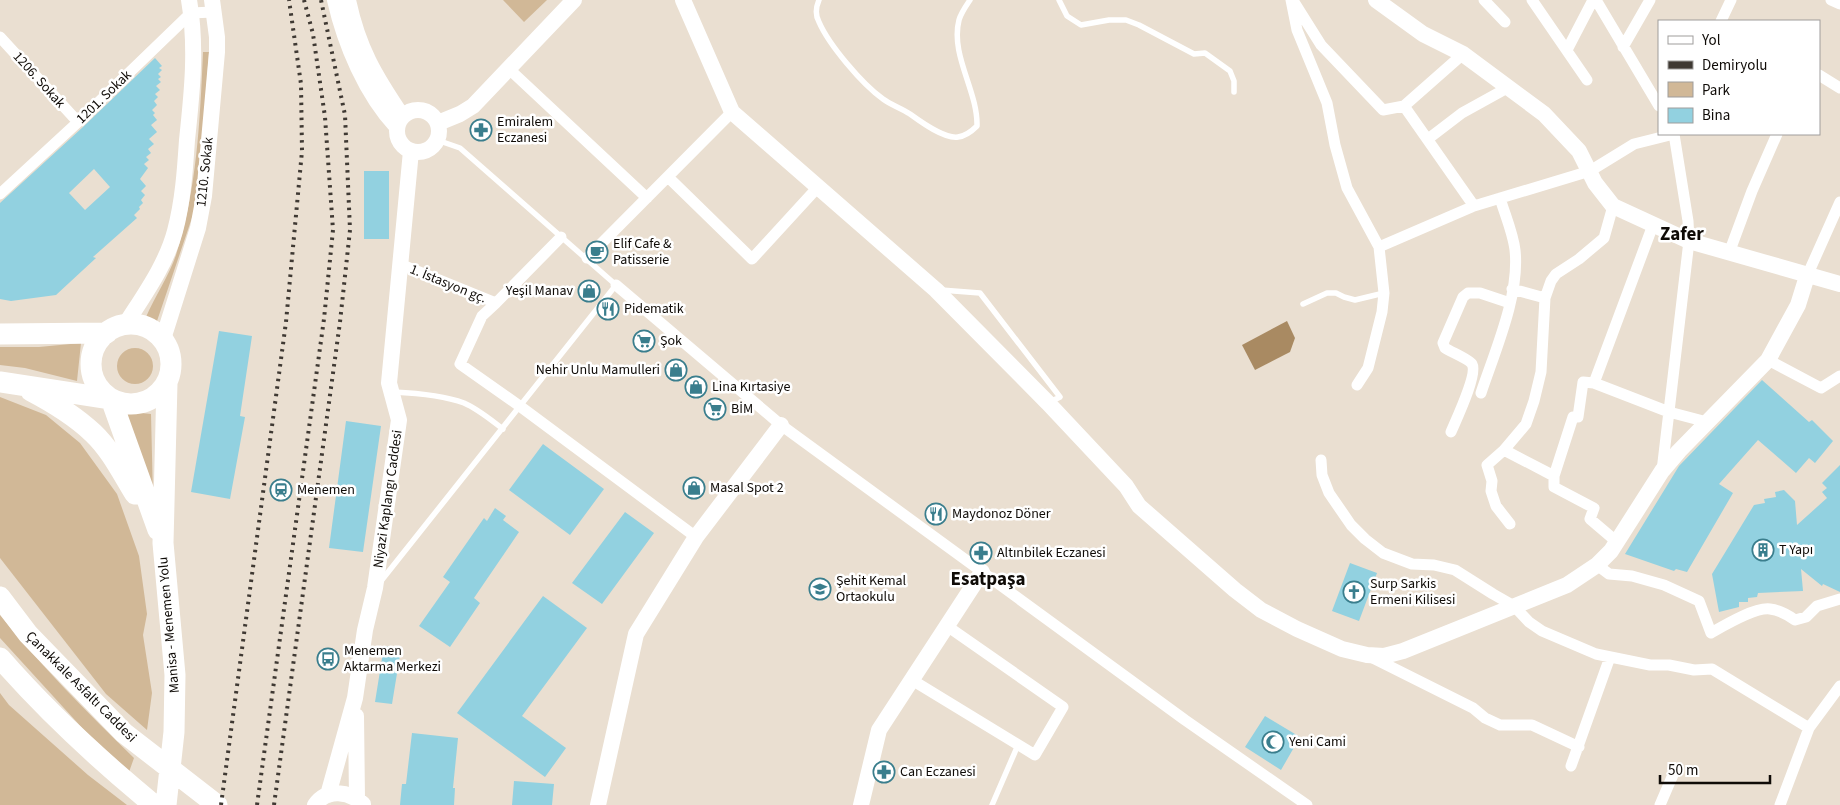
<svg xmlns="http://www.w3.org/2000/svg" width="1840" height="805" font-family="'Source Sans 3',sans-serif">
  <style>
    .green { fill: #d1b897 }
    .water { fill: #a98a62 }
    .building { fill: #92d1e0; fill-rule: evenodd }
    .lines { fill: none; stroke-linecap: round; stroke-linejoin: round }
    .lane { stroke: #fff; stroke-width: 5.5 }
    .street { stroke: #fff; stroke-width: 11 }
    .secondary { stroke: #fff; stroke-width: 16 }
    .highway { stroke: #fff; stroke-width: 21 }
    .rail { stroke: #3f3933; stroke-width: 4; stroke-dasharray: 2.5 5; stroke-linecap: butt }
    .labels { text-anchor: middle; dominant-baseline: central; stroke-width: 5; stroke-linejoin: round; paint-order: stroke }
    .street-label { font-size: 14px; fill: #0f0b07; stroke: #fff }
    .poi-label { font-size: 14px; fill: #0f0b07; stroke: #fff; text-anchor: start }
    .district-label { font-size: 19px; font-weight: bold; fill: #0f0b07; stroke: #fff }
  </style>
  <rect width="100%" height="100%" fill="#eadfd1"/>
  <path class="green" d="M503,0H547L524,22Z
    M203,52H209L201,160L196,206L157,321L146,317C155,296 169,276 176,255C197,189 200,121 203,52Z
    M81,343L77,381L25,368L0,365V347H39Z
    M117 366a18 18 0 1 1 36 0a18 18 0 1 1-36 0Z
    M0,397L46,415L80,443L117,494L139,556L147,614L143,635L152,693L147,730L106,694L0,558Z
    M121,411L151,414L153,497Z
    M0,615C41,666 87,712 134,758L129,772L84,730L0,638Z
    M0,693L9,705L88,775L127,805H0Z"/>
  <path class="water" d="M1287,321L1295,338L1290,352L1255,370L1242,345Z"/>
  <path class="building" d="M155,58L162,66L159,68L162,70L158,74L161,77L158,79L161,82L156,86L160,90L155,94L158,97L154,101L157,105L152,110L155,113L153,115L157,120L151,125L157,132L149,139L154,144L148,149L151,153L146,157L149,160L144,164L148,168L140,179L146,186L141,191L145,195L141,200L143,203L139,207L140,209L134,215L137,218L93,257L96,258L56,295L11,301L0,299V203L83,127ZM94,169L110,187L85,210L69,193Z
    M364,171H389V239H364Z
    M219,331L252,336L240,416L245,417L230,499L191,492Z
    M1762,380L1809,422L1812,420L1833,441L1815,463L1809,458L1796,473L1758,440L1719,484L1733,493L1687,572L1676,569L1674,571L1625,554L1679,466Z
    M346,421L381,426L363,552L329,548Z
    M543,444L604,489L570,535L509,490Z
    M1840,465V592L1823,584L1822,586L1801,569L1803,591L1758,593L1757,597L1748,598V602H1739V607L1719,612L1712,574L1754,505L1765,503L1764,499L1776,497L1775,492L1784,490L1795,501L1797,525L1827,498L1822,492L1827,488L1822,483Z
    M495,508L506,516L503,520L519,532L474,598L480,603L450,647L419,626L450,582L443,577L484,518L487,521Z
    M625,512L654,533L602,604L572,583Z
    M1350,563L1377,573L1359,621L1332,611Z
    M543,596L587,628L522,716L566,748L545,777L457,713Z
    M384,646L401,649L392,704L375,702Z
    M1265,716L1300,737L1281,770L1245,747Z
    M412,733L458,738L453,788H455L454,805H400L402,784H406Z
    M514,781L554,784L552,805H512Z"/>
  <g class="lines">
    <path class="lane" d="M819,0C816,7 815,15 819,22C829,45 862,84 883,99C891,105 901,108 910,114C921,122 944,139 958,137C966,136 972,131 977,126C978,91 950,55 959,20C961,13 966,6 970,0
      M1059,0L1067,16L1081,25L1109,20H1126L1139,25L1194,54L1205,53L1230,71L1234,81V92
      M941,290L980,293L1060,397L1050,402
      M1303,304L1327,293H1336L1344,297L1355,300L1384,293
      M394,392C414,393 445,396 464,403C478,409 491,420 503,429
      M381,581L616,285L460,148L437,140
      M992,805L1018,745"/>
    <path class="street" d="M1291,0L1297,30L1327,103L1335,145L1347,188L1379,247L1384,293L1382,312L1368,368L1357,385
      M1484,0L1505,22
      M1532,0L1587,80
      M1596,0L1659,106
      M1831,0L1840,4
      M1294,2L1321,45L1383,110L1404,106L1463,54
      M1721,21L1731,0
      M0,37L78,122
      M1623,47L1650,0
      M1567,50L1593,0
      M509,69L647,198
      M1819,75L1840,88
      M1404,106L1474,206
      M1428,139L1462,113L1509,87
      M668,177L752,259L818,187
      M0,194L78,122L191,13L213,12
      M1613,206L1604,238L1579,259L1556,274L1551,281L1545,298L1541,372L1534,401L1526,424L1504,450L1554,476V487L1594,508L1590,519L1617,542
      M1379,247L1474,206L1590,171L1634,144L1674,134
      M1729,253L1752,191L1777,134
      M587,258L732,112
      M400,264L496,303L482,316L460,364L521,407L696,537
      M1807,276L1840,202
      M616,285L781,425L1185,720L1307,805
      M1512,289L1545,298
      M496,303L561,237
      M1768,360L1821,388L1840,376
      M1594,383L1669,412L1707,422
      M1481,393C1495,351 1520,295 1515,250C1513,233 1505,215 1500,198
      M1451,432C1456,420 1478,374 1472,364C1469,359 1451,352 1445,348L1443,343L1463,297L1468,293H1480L1510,303
      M1504,450L1487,465L1492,481L1491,491L1496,506L1510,524
      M1321,460L1322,475L1329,493L1351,525L1365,539L1383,553L1412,564L1434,565L1455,570L1493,594L1514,606L1529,622L1542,631L1596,654L1650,665H1669L1694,670L1712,669L1809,728
      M1662,471L1689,241L1688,221L1674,134
      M1554,476L1573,417H1578L1583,382L1594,383L1653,225
      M1597,565L1609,574L1632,576L1664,585L1699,601L1711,633C1725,625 1755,607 1770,609C1779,610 1788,615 1795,620L1806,617L1817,606L1840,599
      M1371,657L1473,708L1485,718L1500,725H1532L1579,747
      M912,680L1035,755L1063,707L947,626
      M1571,766L1610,657
      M1660,805L1675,770
      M1780,805L1809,728L1840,686"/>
    <path class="secondary" d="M335,0C345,44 366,94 397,127
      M348,0C358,48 375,76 402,116
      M683,0L732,112L936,290L1048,403L1126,486L1139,506L1235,590L1261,610L1297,629L1342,649L1367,655L1384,656L1403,651L1567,585L1597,565L1611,551L1662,471L1679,451L1768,360L1798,305L1807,276
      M1376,0L1423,34L1463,54L1544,114L1579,151L1595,183L1613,206L1689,241L1840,284
      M397 131a21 21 0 1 1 42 0a21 21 0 1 1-42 0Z
      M438,123L460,114L473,106L574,0
      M125,325C144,295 166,265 175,231C183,201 185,170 187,140C192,93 197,47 189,0
      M163,339L198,228L204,196L217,52V37L212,0
      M356,716L357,799
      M328,795L355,698L365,630L375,588L399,420L389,383L411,151
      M315,805C327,788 349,791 363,804
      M598,805L636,634L696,537L781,425
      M861,805L879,730L982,572"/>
    <path class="highway" d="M91 364a40 40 0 1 1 80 0a40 40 0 1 1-80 0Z
      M0,334L107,333
      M0,382L111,399L158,530
      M31,391C52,402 75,416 93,433C111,450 122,473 135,494
      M0,597L28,634L124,733L217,805
      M0,658C48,713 98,759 154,805
      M166,805L174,732L175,675L163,543L167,383"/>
    <path class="rail" d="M221,805L286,322L302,151L301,84L289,0
      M257,805L324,319L333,230L325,117L313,34L304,0
      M274,805L340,322L350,230L345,115L321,0"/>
  </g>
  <defs>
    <g id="pharmacy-ring" transform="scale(1.125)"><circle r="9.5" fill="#fff" stroke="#3a7e8d" stroke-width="1.5"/><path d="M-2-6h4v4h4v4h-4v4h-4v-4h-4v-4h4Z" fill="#3a7e8d"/></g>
    <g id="cafe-ring" transform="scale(1.125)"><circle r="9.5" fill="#fff" stroke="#3a7e8d" stroke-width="1.5"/><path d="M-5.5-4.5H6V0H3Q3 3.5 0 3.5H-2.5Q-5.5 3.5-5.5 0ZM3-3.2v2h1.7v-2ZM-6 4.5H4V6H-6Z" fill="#3a7e8d"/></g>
    <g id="shop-ring" transform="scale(1.125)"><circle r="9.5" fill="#fff" stroke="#3a7e8d" stroke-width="1.5"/><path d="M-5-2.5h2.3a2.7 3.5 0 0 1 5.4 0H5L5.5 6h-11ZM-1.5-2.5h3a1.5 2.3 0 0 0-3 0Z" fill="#3a7e8d"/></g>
    <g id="restaurant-ring" transform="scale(1.125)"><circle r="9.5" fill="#fff" stroke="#3a7e8d" stroke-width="1.5"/><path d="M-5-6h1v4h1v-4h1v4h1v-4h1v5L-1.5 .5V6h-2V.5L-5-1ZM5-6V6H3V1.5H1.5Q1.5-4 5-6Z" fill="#3a7e8d"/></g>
    <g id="supermarket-ring" transform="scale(1.125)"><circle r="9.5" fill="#fff" stroke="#3a7e8d" stroke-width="1.5"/><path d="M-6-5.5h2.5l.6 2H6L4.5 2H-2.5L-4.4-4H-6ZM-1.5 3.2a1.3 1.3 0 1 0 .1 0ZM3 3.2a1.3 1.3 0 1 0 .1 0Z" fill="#3a7e8d"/></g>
    <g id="station-ring" transform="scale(1.125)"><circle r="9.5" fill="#fff" stroke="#3a7e8d" stroke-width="1.5"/><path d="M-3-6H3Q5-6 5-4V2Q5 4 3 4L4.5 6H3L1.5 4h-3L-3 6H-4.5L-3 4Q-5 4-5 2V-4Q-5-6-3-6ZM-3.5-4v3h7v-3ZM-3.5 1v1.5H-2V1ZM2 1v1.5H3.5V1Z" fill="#3a7e8d"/></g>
    <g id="building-ring" transform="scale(1.125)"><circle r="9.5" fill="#fff" stroke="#3a7e8d" stroke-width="1.5"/><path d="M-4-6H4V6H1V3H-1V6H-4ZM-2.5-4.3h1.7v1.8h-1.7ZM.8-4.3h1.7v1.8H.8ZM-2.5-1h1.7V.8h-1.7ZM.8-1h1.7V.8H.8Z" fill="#3a7e8d"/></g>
    <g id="school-ring" transform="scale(1.125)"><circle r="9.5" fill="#fff" stroke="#3a7e8d" stroke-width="1.5"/><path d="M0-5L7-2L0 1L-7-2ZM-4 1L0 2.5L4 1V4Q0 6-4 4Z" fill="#3a7e8d"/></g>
    <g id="church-ring" transform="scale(1.125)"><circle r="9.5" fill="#fff" stroke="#3a7e8d" stroke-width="1.5"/><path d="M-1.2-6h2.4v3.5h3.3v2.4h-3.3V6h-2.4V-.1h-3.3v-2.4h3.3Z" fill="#3a7e8d"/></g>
    <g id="bus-ring" transform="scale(1.125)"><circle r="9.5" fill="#fff" stroke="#3a7e8d" stroke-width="1.5"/><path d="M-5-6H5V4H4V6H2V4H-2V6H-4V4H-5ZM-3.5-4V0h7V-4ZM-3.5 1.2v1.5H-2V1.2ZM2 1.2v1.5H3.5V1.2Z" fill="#3a7e8d"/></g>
    <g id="mosque-ring" transform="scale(1.125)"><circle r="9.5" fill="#fff" stroke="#3a7e8d" stroke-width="1.5"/><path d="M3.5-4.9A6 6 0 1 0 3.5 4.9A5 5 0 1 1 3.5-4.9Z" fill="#3a7e8d"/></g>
  </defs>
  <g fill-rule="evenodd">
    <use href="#pharmacy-ring" x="481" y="130"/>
    <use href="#cafe-ring" x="597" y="252"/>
    <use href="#shop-ring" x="589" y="291"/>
    <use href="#restaurant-ring" x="608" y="309"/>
    <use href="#supermarket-ring" x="644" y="341"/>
    <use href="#shop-ring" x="676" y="370"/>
    <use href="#shop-ring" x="696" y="387"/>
    <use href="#supermarket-ring" x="715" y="409"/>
    <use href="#shop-ring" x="694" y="488"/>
    <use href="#station-ring" x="281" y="490"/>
    <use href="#restaurant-ring" x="936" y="514"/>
    <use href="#building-ring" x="1763" y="550"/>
    <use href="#pharmacy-ring" x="981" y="553"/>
    <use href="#school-ring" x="820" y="589"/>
    <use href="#church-ring" x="1354" y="592"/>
    <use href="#bus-ring" x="328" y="659"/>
    <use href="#mosque-ring" x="1273" y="742"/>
    <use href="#pharmacy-ring" x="884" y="772"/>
  </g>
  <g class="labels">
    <g class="street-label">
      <text transform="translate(39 80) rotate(48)">1206. Sokak</text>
      <text transform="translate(104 97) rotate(-44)">1201. Sokak</text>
      <text transform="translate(205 172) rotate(-84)">1210. Sokak</text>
      <text transform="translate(448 284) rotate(22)">1. İstasyon gç.</text>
      <text transform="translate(388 499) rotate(-82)">Niyazi Kaplangı Caddesi</text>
      <text transform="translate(169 625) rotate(-95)">Manisa - Menemen Yolu</text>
      <text transform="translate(81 687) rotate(45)">Çanakkale Asfaltı Caddesi</text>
    </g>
    <g class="poi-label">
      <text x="497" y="122">Emiralem<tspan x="497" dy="16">Eczanesi</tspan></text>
      <text x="613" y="244">Elif Cafe &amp;<tspan x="613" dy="16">Patisserie</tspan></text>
      <text x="573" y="291" text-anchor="end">Yeşil Manav</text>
      <text x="624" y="309">Pidematik</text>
      <text x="660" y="341">Şok</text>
      <text x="660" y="370" text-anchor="end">Nehir Unlu Mamulleri</text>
      <text x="712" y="387">Lina Kırtasiye</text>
      <text x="731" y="409">BİM</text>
      <text x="710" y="488">Masal Spot 2</text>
      <text x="297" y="490">Menemen</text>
      <text x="952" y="514">Maydonoz Döner</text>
      <text x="1779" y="550">T Yapı</text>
      <text x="997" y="553">Altınbilek Eczanesi</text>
      <text x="836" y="581">Şehit Kemal<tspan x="836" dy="16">Ortaokulu</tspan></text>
      <text x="1370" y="584">Surp Sarkis<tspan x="1370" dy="16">Ermeni Kilisesi</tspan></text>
      <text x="344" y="651">Menemen<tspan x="344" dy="16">Aktarma Merkezi</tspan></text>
      <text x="1289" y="742">Yeni Cami</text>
      <text x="900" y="772">Can Eczanesi</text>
    </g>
    <g class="district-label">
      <text x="1682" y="234">Zafer</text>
      <text x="988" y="579">Esatpaşa</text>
    </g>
  </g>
  <rect x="1658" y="20" width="162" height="115" fill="#ffffff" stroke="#9f9d9c"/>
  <rect x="1668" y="36" width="25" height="8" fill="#ffffff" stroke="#9f9d9c"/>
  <text x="1702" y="45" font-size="15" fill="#0f0b07">Yol</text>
  <rect x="1668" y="61" width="25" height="8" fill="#3f3933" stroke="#9f9d9c"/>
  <text x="1702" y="70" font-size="15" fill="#0f0b07">Demiryolu</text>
  <rect x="1668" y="82" width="25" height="15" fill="#d1b897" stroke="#9f9d9c"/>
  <text x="1702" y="95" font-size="15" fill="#0f0b07">Park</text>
  <rect x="1668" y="108" width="25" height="15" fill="#92d1e0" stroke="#9f9d9c"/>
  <text x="1702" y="120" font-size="15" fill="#0f0b07">Bina</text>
  <path d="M1660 775v8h110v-8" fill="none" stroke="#0f0b07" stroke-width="2.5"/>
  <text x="1668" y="775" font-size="15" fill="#0f0b07" stroke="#ffffff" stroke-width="4" paint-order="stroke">50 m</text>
</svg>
